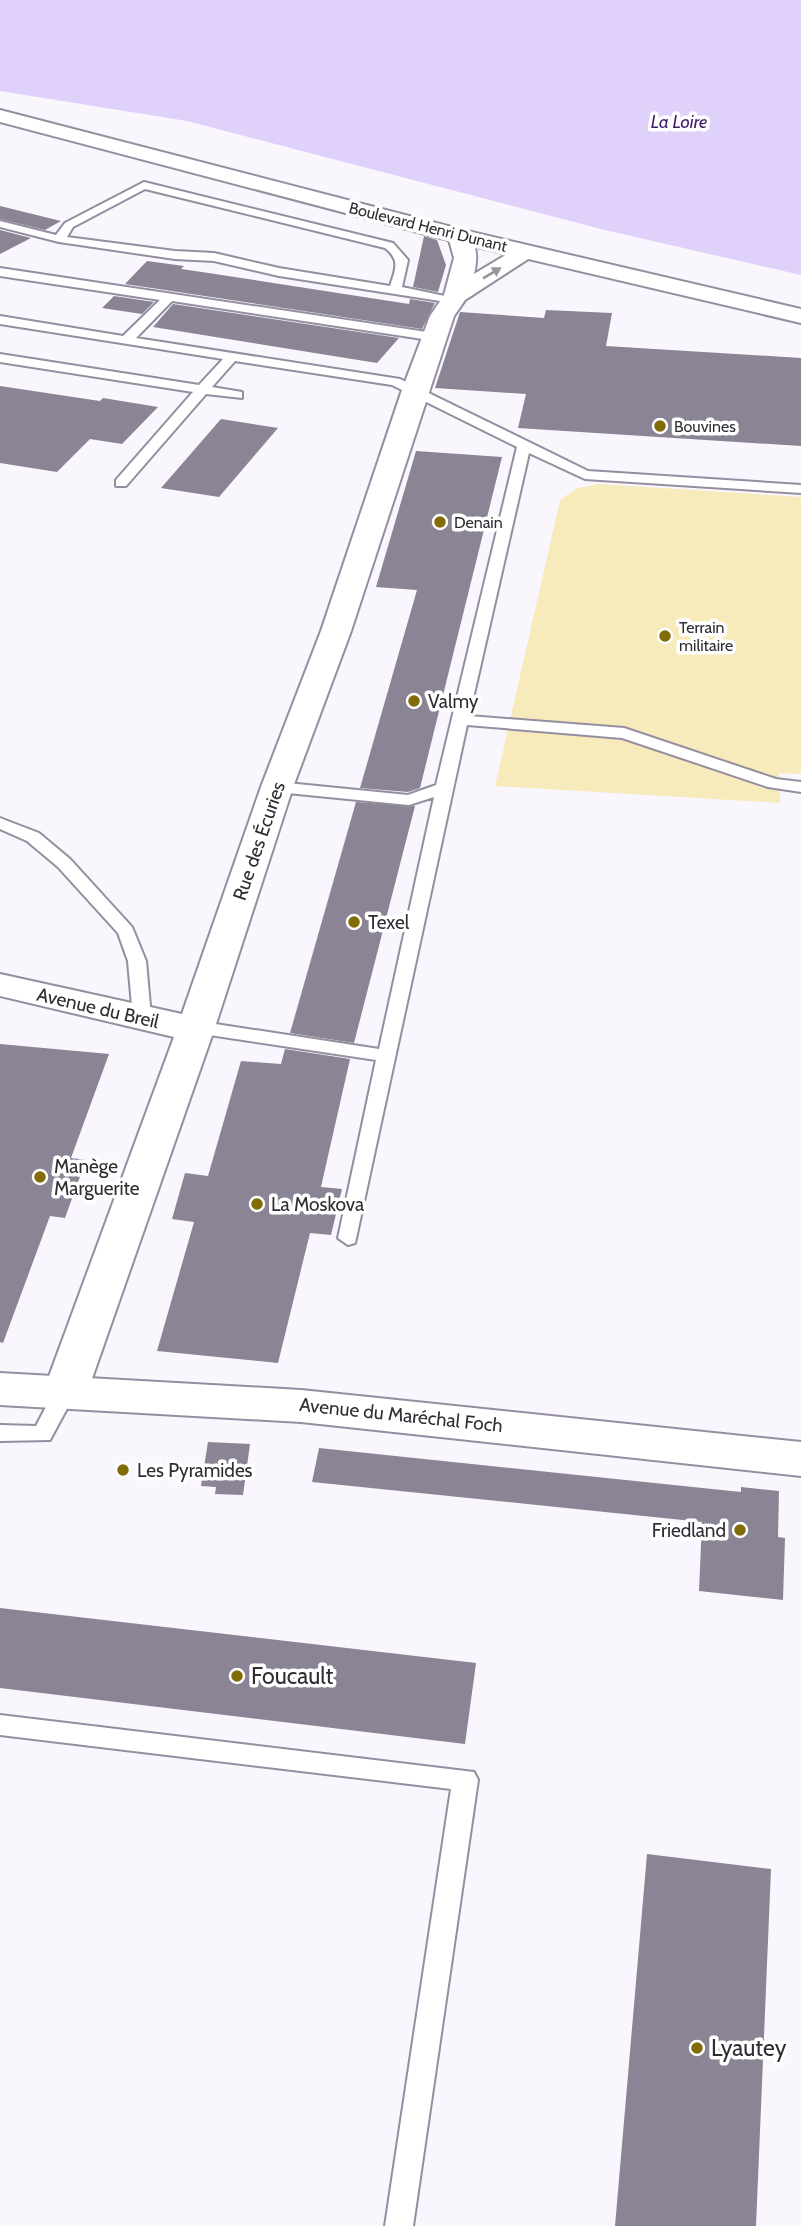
<svg xmlns="http://www.w3.org/2000/svg" width="801" height="2226" font-family="Cabin,sans-serif">
  <style>
    .green { fill: #f7ebbb }
    .water { fill: #dfd1fa }
    .building { fill: #8a8495 }
    .lines { fill: none; stroke-linecap: round; stroke-linejoin: round }
    .service-casing { stroke: #948ea0; stroke-width: 4 }
    .minor-casing { stroke: #948ea0; stroke-width: 4 }
    .tertiary-casing { stroke: #948ea0; stroke-width: 4 }
    .secondary-casing { stroke: #948ea0; stroke-width: 4 }
    .service { fill: #fff; fill-rule: evenodd }
    .minor { fill: #fff; fill-rule: evenodd }
    .tertiary { fill: #fff; fill-rule: evenodd }
    .secondary { fill: #fff; fill-rule: evenodd }
    .oneway { fill: #98969a }
    .poi-dot { fill: #816c07; stroke: #fff; stroke-width: 2.5 }
    .labels { text-anchor: middle; dominant-baseline: central; stroke-width: 7; stroke-linejoin: round; paint-order: stroke }
    .far-street-label { font-size: 16px; fill: #302d34; stroke: #fff }
    .far-poi-label { font-size: 16px; fill: #302d34; stroke: #fff; text-anchor: start }
    .far-water-label { font-size: 18px; font-style: italic; fill: #3e1b66; stroke: #fff }
    .poi-label { font-size: 19px; fill: #302d34; stroke: #fff; text-anchor: start }
    .street-label { font-size: 19px; fill: #302d34; stroke: #fff }
    .near-poi-label { font-size: 23px; fill: #302d34; stroke: #fff; text-anchor: start }
  </style>
  <rect width="100%" height="100%" fill="#f9f6fe"/>
  <path class="green" d="M599,484L801,497V774L779,773L780,803L495,786L560,500L577,488Z"/>
  <path class="water" d="M0,0H801V275L605,230L187,121L0,91Z"/>
  <path class="building" d="M0,206L61,221L45,230L0,219Z
    M0,230L31,238L0,254Z
    M424,236L437,240L446,265L438,292L413,287Z
    M147,261L184,266L181,269L202,272L409,304L410,299L435,303L422,329L125,284Z
    M114,296L154,302L142,314L102,308Z
    M173,304L399,338L377,363L153,327Z
    M546,310L612,313L606,346L801,358V446L518,428L526,394L435,388L460,312L544,318Z
    M0,386L100,401L103,398L158,407L122,444L90,439L57,472L0,463Z
    M221,419L278,428L219,497L161,488Z
    M416,451L502,457L420,788L408,792L360,788L417,590L376,587Z
    M356,802L415,806L354,1043L290,1033Z
    M0,1044L109,1054L71,1158L86,1160L65,1218L50,1216L3,1343L0,1342Z
    M285,1049L350,1059L321,1187L342,1189L331,1235L310,1233L278,1363L157,1351L194,1222L172,1219L185,1173L208,1176L241,1061L281,1064Z
    M208,1442L250,1444L243,1495L215,1494L216,1487L201,1486Z
    M319,1448L741,1492V1487L779,1491L778,1537L785,1538L783,1600L699,1591L702,1522L312,1482Z
    M0,1608L476,1663L465,1744L0,1688Z
    M647,1854L771,1869L756,2226H615Z"/>
  <g class="lines">
    <g class="service-casing">
      <path id="service" d="M144,182L393,243L408,260L402,287L459,299L453,303L279,276L214,261L175,259L59,242L0,227V221L56,235L65,223ZM145,189L385,248C400,260 396,268 390,286L279,268L214,253L175,251L67,237L73,227Z
        M0,268L440,334V340L436,341L172,301L136,338L400,379L588,471L801,485V493L585,479L529,453L469,716L624,728L776,779L801,782V792L768,787L622,738L467,725L355,1243L348,1245L338,1238L376,1060L196,1033L187,1027L196,1021L379,1049L434,797L409,805L277,792L269,787L277,782L408,795L436,785L517,447L392,385L235,361L212,387L242,392V398L206,394L126,486H116V480L193,392L0,362V354L199,385L223,359L0,324V316L123,336L160,300L0,276Z
        M0,818L39,833L70,859L132,927L146,961L151,1017L149,1021L142,1023L133,1017L128,961L118,933L58,867L27,841L0,829Z
        M66,1382L74,1384L77,1390L50,1440L0,1441V1425L36,1426L58,1384Z
        M0,1715L474,1772L478,1780L413,2226H385L451,1789L0,1735Z"/>
    </g>
    <g class="minor-casing">
      <path id="minor" d="M460,229L468,231C477,245 478,259 474,274L519,247H535L539,252L465,300L454,316L351,631L293,787L215,1027L88,1390L81,1401L66,1406L51,1401L44,1390L174,1037L0,996V974L182,1014L261,787L321,631L402,390L430,316L444,295L454,258L448,236L452,231Z"/>
    </g>
    <g class="tertiary-casing">
      <path id="tertiary" d="M0,1373L301,1390L801,1442V1476L301,1422L0,1405Z"/>
    </g>
    <g class="secondary-casing">
      <path id="secondary" d="M0,110L463,230L801,309V323L452,241L0,122Z"/>
    </g>
    <use href="#service" class="service"/>
    <use href="#minor" class="minor"/>
    <use href="#tertiary" class="tertiary"/>
    <use href="#secondary" class="secondary"/>
  </g>
  <defs><path id="oneway-solid" d="M-6-.8H1V-3.2L6.5 0L1 3.2V.8H-6Z" transform="scale(1.75)"/></defs>
  <use class="oneway" href="#oneway-solid" transform="translate(492 273) rotate(-31)"/>
  <g class="poi-dot">
    <circle cx="660" cy="426" r="7"/>
    <circle cx="440" cy="522" r="7"/>
    <circle cx="665" cy="636" r="7"/>
    <circle cx="414" cy="701" r="7"/>
    <circle cx="354" cy="922" r="7"/>
    <circle cx="40" cy="1177" r="7"/>
    <circle cx="257" cy="1204" r="7"/>
    <circle cx="123" cy="1470" r="7"/>
    <circle cx="740" cy="1530" r="7"/>
    <circle cx="237" cy="1676" r="7"/>
    <circle cx="697" cy="2048" r="7"/>
  </g>
  <g class="labels">
    <g class="far-street-label">
      <text transform="translate(428 227) rotate(14)">Boulevard Henri Dunant</text>
    </g>
    <g class="far-poi-label">
      <text x="674" y="426">Bouvines</text>
      <text x="454" y="522">Denain</text>
      <text x="679" y="627">Terrain<tspan x="679" dy="18">militaire</tspan></text>
    </g>
    <g class="far-water-label">
      <text x="679" y="122">La Loire</text>
    </g>
    <g class="poi-label">
      <text x="428" y="701">Valmy</text>
      <text x="368" y="922">Texel</text>
      <text x="54" y="1166">Manège<tspan x="54" dy="22">Marguerite</tspan></text>
      <text x="271" y="1204">La Moskova</text>
      <text x="137" y="1470">Les Pyramides</text>
      <text x="726" y="1530" text-anchor="end">Friedland</text>
    </g>
    <g class="street-label">
      <text transform="translate(259 841) rotate(-71)">Rue des Écuries</text>
      <text transform="translate(98 1008) rotate(13)">Avenue du Breil</text>
      <text transform="translate(401 1415) rotate(6)">Avenue du Maréchal Foch</text>
    </g>
    <g class="near-poi-label">
      <text x="251" y="1676">Foucault</text>
      <text x="711" y="2048">Lyautey</text>
    </g>
  </g>
</svg>
